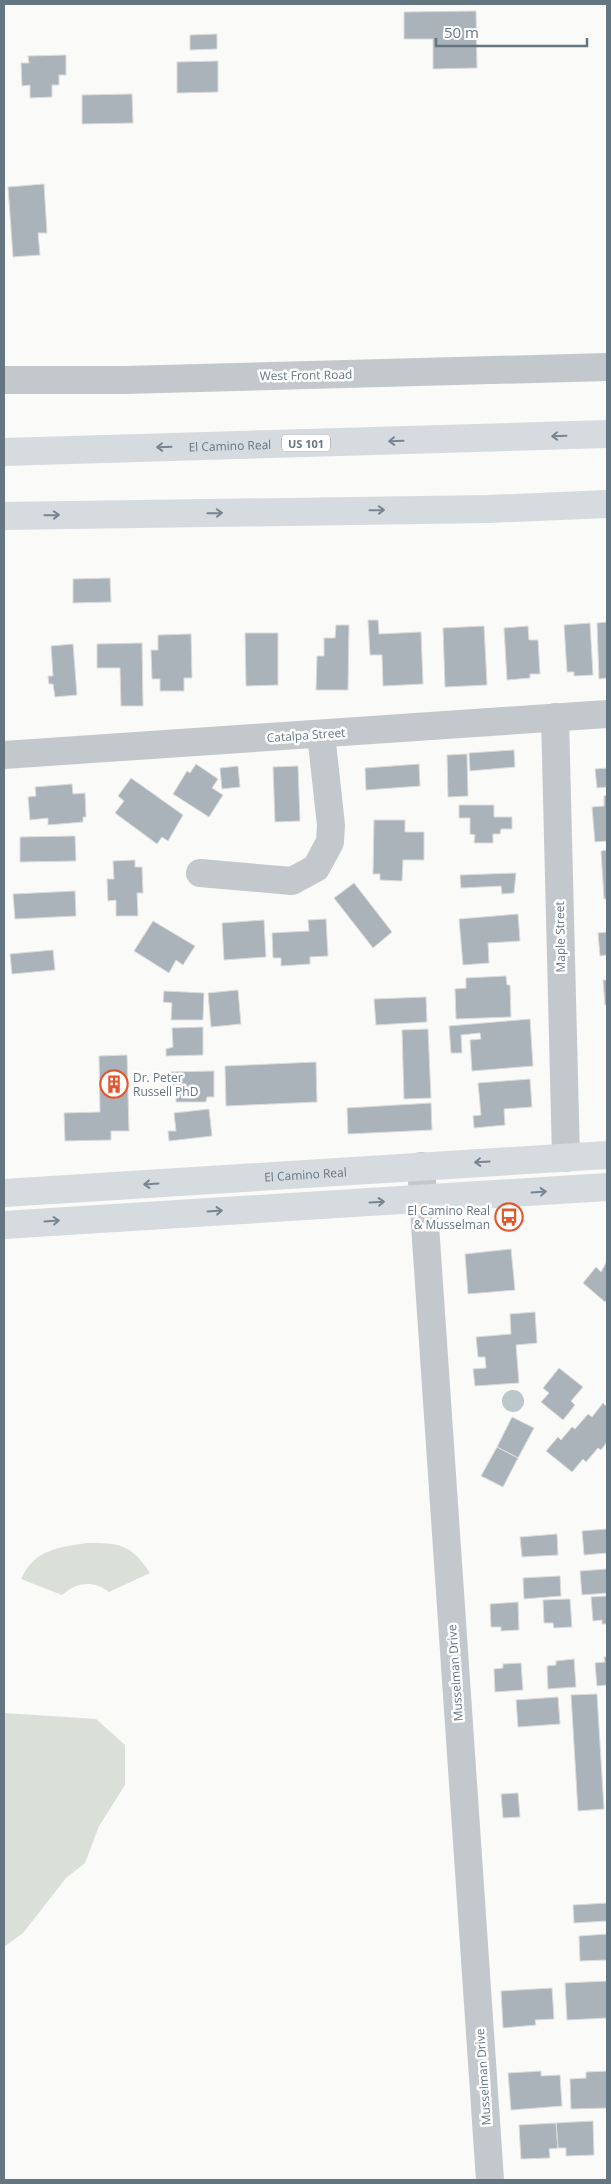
<svg xmlns="http://www.w3.org/2000/svg" width="611" height="2184" font-family="'Open Sans',sans-serif">
  <style>
    .green { fill: #dadfd7 }
    .water { fill: #bbc7cb }
    .building { fill: #aab3b9; stroke: #dcdcda }
    .lines { fill: none; stroke-linecap: round; stroke-linejoin: round }
    .minor { stroke: #c3c8cc; stroke-width: 28 }
    .major { stroke: #d6dbdf; stroke-width: 28 }
    .highway { stroke: #d6dbdf; stroke-width: 28 }
    .oneway { stroke: #768591 }
    .labels { text-anchor: middle; dominant-baseline: central; stroke-width: 5; stroke-linejoin: round; paint-order: stroke }
    .shield { fill: #fff; stroke: #939fa8; stroke-width: 1 }
    .shield-label { font-size: 11px; font-weight: bold; fill: #657683 }
    .street-label { font-size: 12px; fill: #657683; stroke: #fff }
    .poi-label { font-size: 12px; fill: #657683; stroke: #fff; text-anchor: start }
  </style>
  <rect width="100%" height="100%" fill="#fafaf8"/>
  <path class="green" d="M86,1543C120,1543 131,1544 150,1573L109,1592C93,1580 77,1582 62,1595L21,1579C35,1549 57,1548 86,1543Z
    M4,1713L96,1719L125,1745V1785L99,1826L85,1863L66,1878L23,1933L4,1947Z"/>
  <path class="water" d="M502 1401a11 11 0 1 1 22 0a11 11 0 1 1-22 0Z"/>
  <path class="building" d="M476,11L477,68L433,69V39H404V12Z
    M217,34V49L190,50V35Z
    M66,55V75H59V85H52V97L30,98V85L22,86L21,63H29L28,56Z
    M218,61V92L177,93V62Z
    M132,94L133,123L82,124V95Z
    M44,184L47,233H38L40,255L13,257L8,187Z
    M110,578L111,602L73,603V579Z
    M368,620H378L379,634L421,632L423,684L383,686L382,655H370Z
    M607,622V678L599,679L597,623Z
    M590,623L593,675L574,676V672H567L564,625Z
    M336,625H349L348,690H316L317,656H324V638H335Z
    M484,626L487,685L445,687L443,628Z
    M528,626L529,640H538L540,674H530V678L507,680L504,628Z
    M245,633H278V685L246,686Z
    M191,634L192,678H184V691H160V679H152L151,650H158V635Z
    M142,643L143,706H121L120,668H97V644Z
    M73,644L77,695L55,697L53,684H49L48,676H53L51,646Z
    M514,750L515,767L470,771L469,753Z
    M467,754L468,796L448,797L447,755Z
    M196,764L218,779L212,788L223,795L209,817L173,794L187,771L190,773Z
    M419,764L420,786L366,790L365,768Z
    M238,766L240,787L222,789L220,768Z
    M298,766L300,821L275,822L273,767Z
    M607,768V787L597,788L595,769Z
    M131,778L183,815L168,841L162,837L157,844L115,813L124,801L118,796Z
    M72,784L73,794L85,793L86,817H83V822L48,825V818L30,820L28,797L36,796L35,787Z
    M607,795V841L595,842L592,807L604,806V796Z
    M459,805H494V817H512V829H501L500,834H493V843H474L475,835L470,834V818H459Z
    M374,820H405V832H424V860H403L402,881L380,880V874H373Z
    M75,836L76,861L20,862V837Z
    M607,850V899H604L601,851Z
    M135,860V867H142L143,893H137L138,916H116V900L108,901L107,879H114L113,861Z
    M516,873L514,893L502,894L501,886L461,888L460,875Z
    M354,883L392,932L373,948L334,898Z
    M75,891L76,916L15,919L13,894Z
    M518,914L520,941L488,943L489,963L463,965L459,919Z
    M326,919L328,956L310,957V964L281,966V958H273L272,933L309,931L308,920Z
    M264,920L266,957L224,960L222,923Z
    M153,921L195,946L183,965L176,960L169,973L134,951Z
    M607,932V955L600,956L598,933Z
    M53,950L55,970L12,974L10,954Z
    M506,976L507,985H510L511,1017L456,1019L455,989L466,988V978Z
    M603,980H607V1005H605Z
    M238,990L241,1024L211,1027L208,993Z
    M164,991L204,993L203,1020H171L172,1003L163,1002Z
    M426,997L427,1022L376,1025L374,999Z
    M530,1019L533,1066L472,1071L470,1040L481,1039L480,1033L461,1035L462,1053H451L449,1026Z
    M203,1027V1055L166,1056V1049L173,1047L172,1028Z
    M428,1029L431,1098L404,1099L402,1030Z
    M127,1055L129,1131H111V1140L65,1141L64,1113L100,1112L99,1056Z
    M316,1062L317,1102L226,1106L225,1066Z
    M214,1071V1097H207L206,1102H176V1086H165L166,1072Z
    M530,1079L532,1107L504,1109L505,1125L474,1128L473,1116L481,1115L478,1083Z
    M431,1103L432,1130L348,1134L347,1108Z
    M209,1109L212,1136L169,1141L168,1131H176L174,1113Z
    M511,1249L515,1290L468,1294L465,1254Z
    M607,1261V1299L605,1302L583,1283L596,1267L601,1272Z
    M535,1312L537,1343L516,1345L519,1383L475,1386L473,1369L486,1368L485,1357H478L476,1337L511,1334L510,1314Z
    M559,1368L583,1387L571,1401L575,1405L563,1420L541,1402L549,1393L543,1388Z
    M603,1403L606,1406L607,1404V1442L601,1450L598,1448L586,1462L583,1459L572,1472L546,1451L558,1437L561,1440L572,1427L575,1429L588,1414L592,1417Z
    M512,1417L534,1428L518,1458L497,1447Z
    M497,1447L518,1458L503,1487L481,1476Z
    M607,1529V1553L584,1555L582,1531Z
    M557,1534L558,1555L522,1557L520,1537Z
    M607,1569V1593L582,1595L580,1571Z
    M560,1576L561,1596L524,1599L523,1578Z
    M607,1596V1624H602V1620L593,1621L591,1597Z
    M570,1599L572,1627L554,1628L553,1623H544L543,1600Z
    M518,1602L519,1630L501,1631V1627H491L490,1604Z
    M604,1657H607V1685L597,1686L595,1663L605,1662Z
    M574,1659L576,1687L548,1689L547,1666L556,1665V1661Z
    M521,1663L523,1690L495,1692L494,1669L503,1668V1664Z
    M597,1694L604,1809L578,1811L571,1695Z
    M558,1697L560,1724L518,1727L516,1700Z
    M518,1793L520,1817L503,1818L501,1794Z
    M607,1903V1921L574,1923L573,1905Z
    M607,1934V1960L580,1961L579,1936Z
    M607,1981V2018L567,2020L565,1983Z
    M552,1988L554,2019L535,2020L536,2025L503,2028L501,1991Z
    M541,2071V2076L560,2075L562,2106L511,2110L508,2073Z
    M607,2071V2108L571,2109L570,2079L586,2078V2072Z
    M593,2121L594,2155L566,2156V2148H558L556,2123Z
    M556,2123L558,2148L549,2149L550,2158L521,2159L519,2125Z"/>
  <g class="lines">
    <path class="minor" d="M4,380H124L607,367
      M555,717L566,1158
      M4,755L607,714
      M200,873L292,881L316,868L330,842L331,825L321,734
      M421,1166L490,2180"/>
    <g class="major">
      <path id="s1" d="M4,1193L607,1155"/>
      <path d="M4,1225L607,1187"/>
    </g>
    <g class="highway">
      <path id="s2" d="M4,452L607,434"/>
      <path d="M4,516L488,509L607,504"/>
    </g>
  </g>
  <defs><path id="oneway-shaft" d="M-6 0H5M1.5-3L5.5 0L1.5 3" fill="none" stroke-width="1.6" stroke-linecap="round" stroke-linejoin="round" transform="scale(1.25)"/></defs>
  <g class="oneway">
    <use href="#oneway-shaft" transform="translate(559 436) rotate(178)"/>
    <use href="#oneway-shaft" transform="translate(396 441) rotate(178)"/>
    <use href="#oneway-shaft" transform="translate(164 447) rotate(178)"/>
    <use href="#oneway-shaft" transform="translate(377 510) rotate(-1)"/>
    <use href="#oneway-shaft" transform="translate(215 513) rotate(-1)"/>
    <use href="#oneway-shaft" transform="translate(52 515) rotate(-1)"/>
    <use href="#oneway-shaft" transform="translate(482 1162) rotate(177)"/>
    <use href="#oneway-shaft" transform="translate(151 1184) rotate(176)"/>
    <use href="#oneway-shaft" transform="translate(539 1192) rotate(-4)"/>
    <use href="#oneway-shaft" transform="translate(377 1202) rotate(-3)"/>
    <use href="#oneway-shaft" transform="translate(215 1211) rotate(-4)"/>
    <use href="#oneway-shaft" transform="translate(52 1221) rotate(-4)"/>
  </g>
  <defs>
    <g id="building-ring" transform="scale(1.4375)"><circle r="9.5" fill="#fff" stroke="#e4572e" stroke-width="1.5"/><path d="M-4-6H4V6H1V3H-1V6H-4ZM-2.5-4.3h1.7v1.8h-1.7ZM.8-4.3h1.7v1.8H.8ZM-2.5-1h1.7V.8h-1.7ZM.8-1h1.7V.8H.8Z" fill="#e4572e"/></g>
    <g id="bus-ring" transform="scale(1.4375)"><circle r="9.5" fill="#fff" stroke="#e4572e" stroke-width="1.5"/><path d="M-5-6H5V4H4V6H2V4H-2V6H-4V4H-5ZM-3.5-4V0h7V-4ZM-3.5 1.2v1.5H-2V1.2ZM2 1.2v1.5H3.5V1.2Z" fill="#e4572e"/></g>
  </defs>
  <g fill-rule="evenodd">
    <use href="#building-ring" x="114" y="1084"/>
    <use href="#bus-ring" x="509" y="1217"/>
  </g>
  <g class="labels">
    <rect class="shield" x="282" y="434.5" width="48" height="17" rx="4"/>
    <g class="shield-label">
      <text x="306" y="443">US 101</text>
    </g>
    <g class="street-label">
      <text transform="translate(306 375) rotate(-1)">West Front Road</text>
      <text stroke="none"><textPath href="#s2" startOffset="226">El Camino Real</textPath></text>
      <text transform="translate(306 735) rotate(-4)">Catalpa Street</text>
      <text transform="translate(560 937) rotate(-91)">Maple Street</text>
      <text stroke="none"><textPath href="#s1" startOffset="302">El Camino Real</textPath></text>
      <text transform="translate(455 1673) rotate(-94)">Musselman Drive</text>
      <text transform="translate(483 2077) rotate(-94)">Musselman Drive</text>
    </g>
    <g class="poi-label">
      <text x="133" y="1077">Dr. Peter<tspan x="133" dy="14">Russell PhD</tspan></text>
      <text x="490" y="1210" text-anchor="end">El Camino Real<tspan x="490" dy="14">&amp; Musselman</tspan></text>
    </g>
  </g>
  <rect width="611" height="2184" fill="none" stroke="#657683" stroke-width="10"/>
  <path d="M436 38v8h151v-8" fill="none" stroke="#657683" stroke-width="2.5"/>
  <text x="444" y="38" font-size="15" fill="#657683" stroke="#ffffff" stroke-width="4" paint-order="stroke">50 m</text>
</svg>
